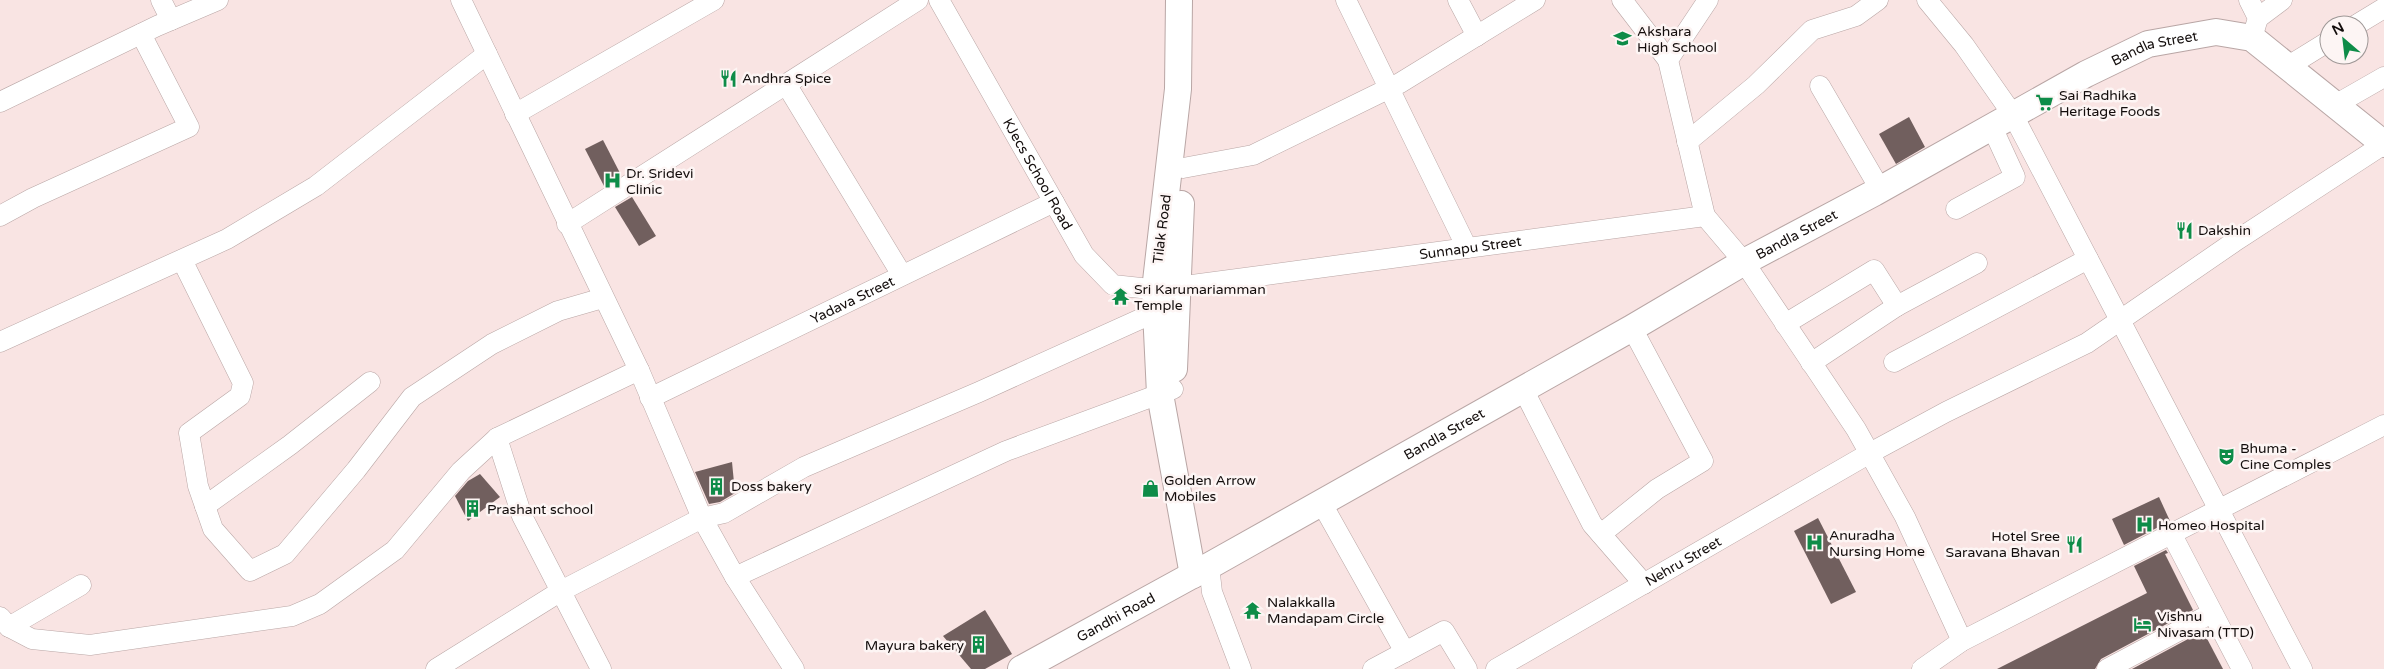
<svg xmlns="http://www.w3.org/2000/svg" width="2384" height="669" font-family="'Varela Round',sans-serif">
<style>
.building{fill:#715f5e}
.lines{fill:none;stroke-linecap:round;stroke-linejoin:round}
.minor-casing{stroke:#b9a6a5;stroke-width:21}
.major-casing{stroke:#b9a6a5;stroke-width:28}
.minor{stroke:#fff;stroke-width:20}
.major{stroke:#fff;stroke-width:26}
.labels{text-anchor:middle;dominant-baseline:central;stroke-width:5;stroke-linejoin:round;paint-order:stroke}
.poi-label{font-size:14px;fill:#130d0c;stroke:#fdf5f4;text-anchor:start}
.street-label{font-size:14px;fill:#130d0c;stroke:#fdf5f4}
</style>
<rect width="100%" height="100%" fill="#f9e4e3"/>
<g class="building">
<polygon points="1909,117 1925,147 1896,164 1879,134"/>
<polygon points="603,140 621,175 604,186 585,149"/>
<polygon points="632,197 656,236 639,246 615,207"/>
<polygon points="732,462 735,493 720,502 709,504 695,472"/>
<polygon points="480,474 500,497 468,521 455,496 468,481"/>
<polygon points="2159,497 2170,521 2124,545 2112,519"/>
<polygon points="1818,518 1856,592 1831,604 1794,531"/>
<polygon points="2166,550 2168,553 2165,554 2193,610 2101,659 2095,669 1997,669 2147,593 2134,566"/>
<polygon points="985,610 1012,654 985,669 971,669 943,636"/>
<polygon points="2203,631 2223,669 2132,669"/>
</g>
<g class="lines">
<defs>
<g id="minor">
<polyline points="161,0 171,20"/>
<polyline points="461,0 639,370 702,518 735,577 794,669"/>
<path id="s1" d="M939,0L1084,255L1113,285L1169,291"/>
<polyline points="1346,0 1467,248"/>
<polyline points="1458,0 1477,36"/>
<polyline points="1622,0 1668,60"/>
<polyline points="1927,0 1964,45 2013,115 2302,669"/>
<polyline points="2249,0 2258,18 2252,38"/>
<polyline points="2258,18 2282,0"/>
<polyline points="2356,25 2384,8"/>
<polyline points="2287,67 2329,41"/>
<polyline points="786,84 902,275"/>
<polyline points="1820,86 1880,189"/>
<polyline points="0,102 157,26 218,0"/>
<polyline points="2335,105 2384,77"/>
<polyline points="515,114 714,0"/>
<polyline points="1687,142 1756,85 1812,30 1856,16 1878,0"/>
<polyline points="1183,168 1253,155 1400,83 1535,0"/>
<polyline points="1956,209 2015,177 1992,127"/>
<polyline points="0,216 33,198 189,127 141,34"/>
<polyline points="1705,216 1668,60 1708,0"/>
<polyline points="567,224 918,0"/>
<polyline points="182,260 243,383 240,396 189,433 198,486 213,529 250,571 285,554 356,470 412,397 492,344 558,311 603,298"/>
<path id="s2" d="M1177,287L1705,216L1744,262L1856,429L1905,517L1962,641"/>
<polyline points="1785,324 1874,270 1897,306 1977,263"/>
<polyline points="0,342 227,239 316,186 487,54"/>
<polyline points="1894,362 2088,259"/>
<polyline points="1811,363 1897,306"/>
<polyline points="1523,389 1592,524 1644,584"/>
<path id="s3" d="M650,398L1054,202"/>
<polyline points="497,438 522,516 601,669"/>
<polyline points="1321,502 1405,652"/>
<polyline points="205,506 290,445 370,382"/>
<polyline points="2171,533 2242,669"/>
<polyline points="1601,534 1657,489 1703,461 1632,328"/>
<polyline points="1209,566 1212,592 1241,669"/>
<polyline points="735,577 1006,451 1173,389"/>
<polyline points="0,617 9,627 32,639 90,645 292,616 320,604 395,550 461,471 497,438 639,370"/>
<polyline points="9,627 81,585"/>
<polyline points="436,669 561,591 702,518 724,513 804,467 979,392 1167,307"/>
<polyline points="1373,669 1444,631 1467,669"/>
<path id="s4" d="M1496,669L1870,453L1946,412L2087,343L2234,242L2384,144"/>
<polyline points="1922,669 1962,641 2384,425"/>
<polyline points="2107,669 2212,613"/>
</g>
<g id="major">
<polyline points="1179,0 1178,89 1155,290 1160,394 1193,575"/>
<polyline points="1174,369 1181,204"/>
<path id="s5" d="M1021,669L1209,566L1632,328L1744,262L1874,193L2086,74L2148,44L2216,32L2252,38L2384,144"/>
</g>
</defs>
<use href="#minor" class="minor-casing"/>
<use href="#major" class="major-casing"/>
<use href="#minor" class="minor"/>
<use href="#major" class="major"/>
</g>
<defs>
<symbol id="school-bare" viewBox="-9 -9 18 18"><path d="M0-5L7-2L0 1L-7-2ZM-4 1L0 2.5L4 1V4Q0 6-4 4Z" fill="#0e8c48" stroke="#fdf5f4" stroke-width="2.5" paint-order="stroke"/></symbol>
<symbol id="restaurant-bare" viewBox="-9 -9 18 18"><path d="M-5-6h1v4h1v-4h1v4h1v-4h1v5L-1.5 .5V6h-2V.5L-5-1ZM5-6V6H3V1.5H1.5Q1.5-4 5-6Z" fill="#0e8c48" stroke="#fdf5f4" stroke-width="2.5" paint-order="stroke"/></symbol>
<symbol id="supermarket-bare" viewBox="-9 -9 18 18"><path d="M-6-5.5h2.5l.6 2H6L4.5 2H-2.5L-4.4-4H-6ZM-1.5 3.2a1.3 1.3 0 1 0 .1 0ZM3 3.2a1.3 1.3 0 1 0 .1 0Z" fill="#0e8c48" stroke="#fdf5f4" stroke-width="2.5" paint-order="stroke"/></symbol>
<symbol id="hospital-bare" viewBox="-9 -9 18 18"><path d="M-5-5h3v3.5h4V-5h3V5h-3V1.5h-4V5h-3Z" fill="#0e8c48" stroke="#fdf5f4" stroke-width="2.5" paint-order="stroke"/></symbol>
<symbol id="temple-bare" viewBox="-9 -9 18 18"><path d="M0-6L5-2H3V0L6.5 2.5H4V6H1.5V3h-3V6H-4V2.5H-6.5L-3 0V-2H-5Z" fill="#0e8c48" stroke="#fdf5f4" stroke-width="2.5" paint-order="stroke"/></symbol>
<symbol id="theatre-bare" viewBox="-9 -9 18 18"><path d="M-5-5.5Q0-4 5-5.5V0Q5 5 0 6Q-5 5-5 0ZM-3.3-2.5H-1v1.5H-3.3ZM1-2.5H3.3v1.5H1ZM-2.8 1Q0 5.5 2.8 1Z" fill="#0e8c48" stroke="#fdf5f4" stroke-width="2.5" paint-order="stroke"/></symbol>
<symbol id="building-bare" viewBox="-9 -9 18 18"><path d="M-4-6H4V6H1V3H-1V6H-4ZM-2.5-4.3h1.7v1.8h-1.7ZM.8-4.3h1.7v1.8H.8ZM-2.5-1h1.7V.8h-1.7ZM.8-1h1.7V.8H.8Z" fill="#0e8c48" stroke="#fdf5f4" stroke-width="2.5" paint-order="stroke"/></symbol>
<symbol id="shop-bare" viewBox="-9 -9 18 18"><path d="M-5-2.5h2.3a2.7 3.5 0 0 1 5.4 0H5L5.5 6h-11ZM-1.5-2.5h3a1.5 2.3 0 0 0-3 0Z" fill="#0e8c48" stroke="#fdf5f4" stroke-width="2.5" paint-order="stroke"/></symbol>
<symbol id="hotel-bare" viewBox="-9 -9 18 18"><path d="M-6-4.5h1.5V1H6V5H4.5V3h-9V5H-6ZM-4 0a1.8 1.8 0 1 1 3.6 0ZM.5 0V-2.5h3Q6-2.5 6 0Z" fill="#0e8c48" stroke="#fdf5f4" stroke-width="2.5" paint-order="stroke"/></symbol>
</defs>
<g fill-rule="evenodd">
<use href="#school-bare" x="1610" y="26" width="25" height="25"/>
<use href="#restaurant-bare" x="716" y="66" width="25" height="25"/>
<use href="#supermarket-bare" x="2032" y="90" width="25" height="25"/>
<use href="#hospital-bare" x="600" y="168" width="25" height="25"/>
<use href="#restaurant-bare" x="2172" y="218" width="25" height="25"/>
<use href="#temple-bare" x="1108" y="284" width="25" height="25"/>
<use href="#theatre-bare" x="2214" y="444" width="25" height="25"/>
<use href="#building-bare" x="704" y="474" width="25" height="25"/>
<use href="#shop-bare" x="1138" y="476" width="25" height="25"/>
<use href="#building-bare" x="460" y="496" width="25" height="25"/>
<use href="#hospital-bare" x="2132" y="512" width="25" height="25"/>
<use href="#hospital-bare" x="1802" y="530" width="25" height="25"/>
<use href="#restaurant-bare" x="2062" y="532" width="25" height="25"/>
<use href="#temple-bare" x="1240" y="598" width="25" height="25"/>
<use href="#hotel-bare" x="2130" y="612" width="25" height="25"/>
<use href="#building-bare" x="966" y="632" width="25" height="25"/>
</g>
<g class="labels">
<g class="poi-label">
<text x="1637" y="31">Akshara<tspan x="1637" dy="16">High School</tspan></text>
<text x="742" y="78">Andhra Spice</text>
<text x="2059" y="95">Sai Radhika<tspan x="2059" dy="16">Heritage Foods</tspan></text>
<text x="626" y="173">Dr. Sridevi<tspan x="626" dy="16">Clinic</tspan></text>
<text x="2198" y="230">Dakshin</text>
<text x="1134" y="289">Sri Karumariamman<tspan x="1134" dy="16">Temple</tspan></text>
<text x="2240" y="448">Bhuma -<tspan x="2240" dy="16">Cine Comples</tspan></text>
<text x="1164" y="480">Golden Arrow<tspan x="1164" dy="16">Mobiles</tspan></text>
<text x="731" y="486">Doss bakery</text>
<text x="487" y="509">Prashant school</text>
<text x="2158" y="525">Homeo Hospital</text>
<text x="1829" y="535">Anuradha<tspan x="1829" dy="16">Nursing Home</tspan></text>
<text x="2060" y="536" text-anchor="end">Hotel Sree<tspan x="2060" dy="16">Saravana Bhavan</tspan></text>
<text x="1267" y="602">Nalakkalla<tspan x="1267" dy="16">Mandapam Circle</tspan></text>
<text x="2157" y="616">Vishnu<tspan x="2157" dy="16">Nivasam (TTD)</tspan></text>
<text x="964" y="645" text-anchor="end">Mayura bakery</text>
</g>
<g class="street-label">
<text stroke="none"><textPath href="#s5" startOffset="1294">Bandla Street</textPath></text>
<text stroke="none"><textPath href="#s1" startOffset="200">KJecs School Road</textPath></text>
<text transform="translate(1162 229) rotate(-83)">Tilak Road</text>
<text stroke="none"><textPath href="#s5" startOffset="889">Bandla Street</textPath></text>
<text stroke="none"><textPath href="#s2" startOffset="296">Sunnapu Street</textPath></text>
<text stroke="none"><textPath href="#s3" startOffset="225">Yadava Street</textPath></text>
<text stroke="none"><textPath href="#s5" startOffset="484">Bandla Street</textPath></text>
<text stroke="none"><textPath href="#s4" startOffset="216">Nehru Street</textPath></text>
<text stroke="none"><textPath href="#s5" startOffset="108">Gandhi Road</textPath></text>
</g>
</g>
<g transform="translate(2344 40) rotate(332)"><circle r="24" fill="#fdf5f4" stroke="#9f9897"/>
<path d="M0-4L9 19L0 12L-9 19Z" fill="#0e8c48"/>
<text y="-8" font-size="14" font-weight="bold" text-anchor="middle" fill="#130d0c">N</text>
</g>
</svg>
